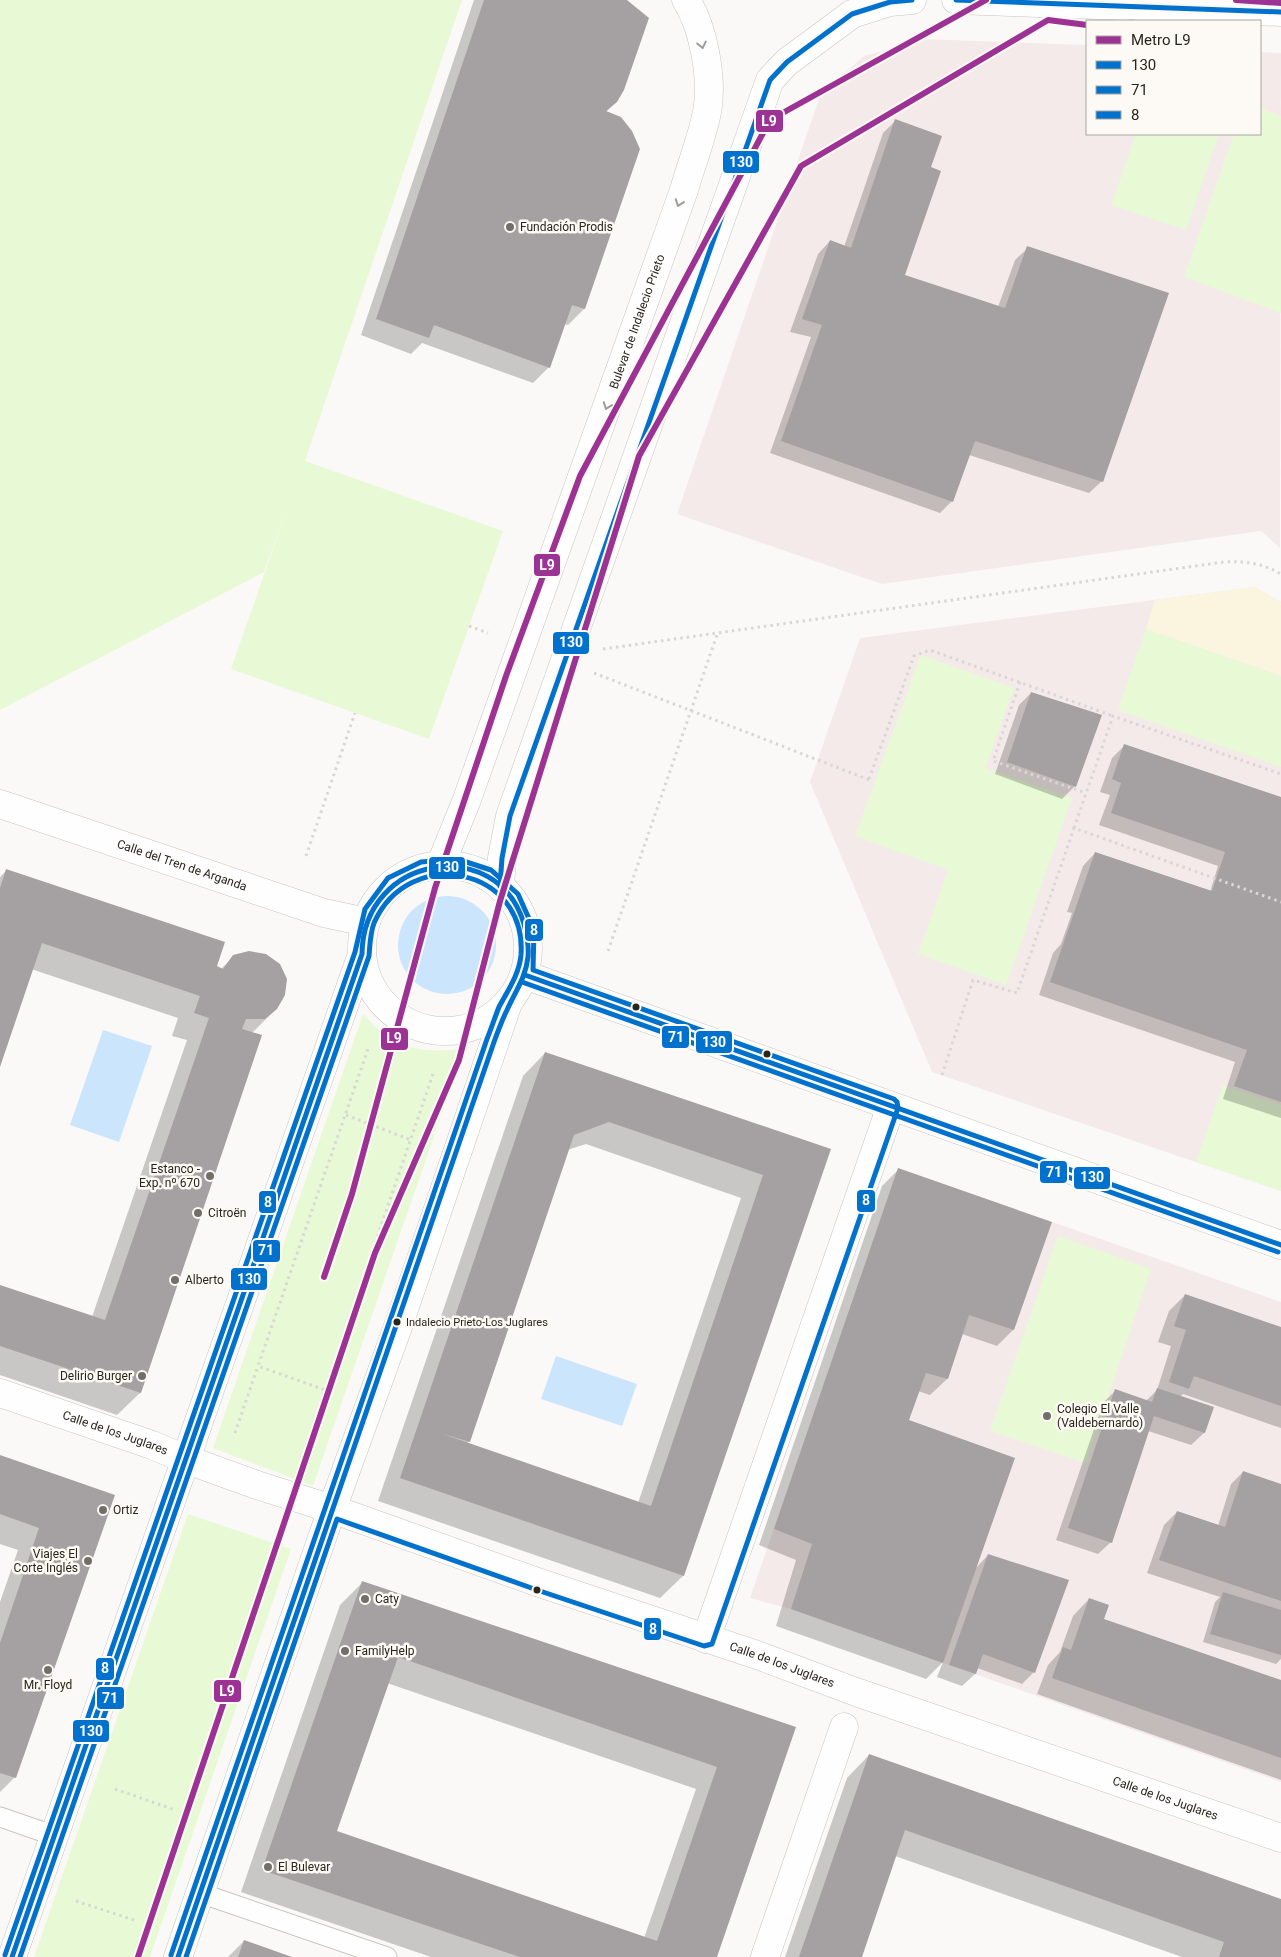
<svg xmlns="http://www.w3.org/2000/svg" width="1281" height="1957" font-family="Roboto,sans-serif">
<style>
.education{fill:#f4eae9}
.green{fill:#e8f9d5}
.sand{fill:#fbf5df}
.water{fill:#cbe5fd}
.shadow{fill:#0003;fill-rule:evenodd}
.building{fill:#a5a0a1;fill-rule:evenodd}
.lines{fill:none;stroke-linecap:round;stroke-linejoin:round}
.lane-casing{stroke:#c8c4bf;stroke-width:21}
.street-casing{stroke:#c8c4bf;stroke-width:29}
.secondary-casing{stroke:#c8c4bf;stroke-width:29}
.primary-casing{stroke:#c8c4bf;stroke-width:29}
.path{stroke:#d8d7d5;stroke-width:3;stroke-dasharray:2.5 4;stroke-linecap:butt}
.lane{stroke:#fefefe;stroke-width:19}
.street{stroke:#fefefe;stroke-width:28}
.secondary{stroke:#fefefe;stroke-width:28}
.primary{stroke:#fefefe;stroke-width:28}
.bus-1-casing{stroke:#fdfaf5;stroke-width:9}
.bus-2-casing{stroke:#fdfaf5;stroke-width:9}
.bus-3-casing{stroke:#fdfaf5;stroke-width:9}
.bus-1{stroke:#0072ce;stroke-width:5}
.bus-2{stroke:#0072ce;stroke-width:5}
.bus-3{stroke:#0072ce;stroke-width:5}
.metro-1-casing{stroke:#fdfaf5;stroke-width:10}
.metro-1{stroke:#9c3293;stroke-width:6}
.oneway{stroke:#9e9c98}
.poi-dot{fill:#726f69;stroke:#fdfaf5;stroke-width:2}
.bus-dot{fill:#29241c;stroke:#fdfaf5;stroke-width:2}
.labels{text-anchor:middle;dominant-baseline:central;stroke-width:5;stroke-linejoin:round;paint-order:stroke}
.bus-label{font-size:11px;fill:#29241c;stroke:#fdfaf5;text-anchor:start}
.poi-label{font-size:12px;fill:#29241c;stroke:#fdfaf5;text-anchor:start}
.street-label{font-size:12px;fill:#29241c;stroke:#fdfaf5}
.line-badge{stroke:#fdfaf5;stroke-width:2}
.badge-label{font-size:14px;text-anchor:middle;font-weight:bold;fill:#fff}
</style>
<rect width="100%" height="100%" fill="#fbf9f7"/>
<g class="education">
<polygon points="923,39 1087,45 1087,134 1260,134 1260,52 1281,53 1280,548 1261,531 882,584 677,514 821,93 864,56"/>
<polygon points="1255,587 1281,602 1281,1191 932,1072 810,782 860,638"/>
<polygon points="898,1168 1281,1302 1281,1782 791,1609 750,1598"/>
</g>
<g class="green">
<polygon points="0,0 462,0 305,461 503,531 429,739 231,669 288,506 264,572 0,710"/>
<polygon points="1260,108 1281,116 1281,313 1184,277 1234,134 1260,134"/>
<polygon points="1136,134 1219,134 1186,230 1111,205"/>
<polygon points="1146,629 1281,676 1281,767 1118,710"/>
<polygon points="921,655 1014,688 985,768 1072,798 1006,985 918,954 948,870 855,836"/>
<path d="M363,1014C370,1021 376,1028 383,1034C407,1052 436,1052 464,1049L313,1486L213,1448Z"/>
<polygon points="1223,1085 1281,1105 1281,1191 1196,1162"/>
<polygon points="1058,1236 1151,1269 1086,1463 990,1431"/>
<polygon points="188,1514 291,1549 150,1957 34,1957"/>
</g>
<polygon class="sand" points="1255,587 1281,602 1281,676 1146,629 1155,600"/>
<g class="water">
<circle cx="447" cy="945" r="49"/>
<polygon points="103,1030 152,1046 119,1142 70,1125"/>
<polygon points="556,1356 637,1384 622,1426 541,1399"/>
</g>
<g class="shadow">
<polygon points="474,0 624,0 616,102 606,112 638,149 584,309 568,325 564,324 549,367 533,383 422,343 411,354 361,335"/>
<polygon points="896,120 930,168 904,276 998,307 1015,260 1028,248 1102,481 1089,493 969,455 952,501 940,513 770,453 811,337 790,332 818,254 830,241 844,247 883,133"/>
<polygon points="1031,693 1075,786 1062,799 995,774 1019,705"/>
<polygon points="1125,745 1281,798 1281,1118 1223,1099 1235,1062 1039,995 1053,953 1061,944 1072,913 1067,912 1083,866 1095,853 1210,892 1218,866 1099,825 1110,795 1100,792 1112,758"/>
<polygon points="7,870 221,969 234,956 276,1009 252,1033 261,1036 140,1393 117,1415 0,1375 0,1286 92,1317 187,1040 172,1036 178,1018 31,969 0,1062 0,877"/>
<path d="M545,1053L829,1149L683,1576L660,1598L378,1501L523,1076ZM586,1144L741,1198L638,1503L467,1444L469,1441L567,1150Z"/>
<polygon points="898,1170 1050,1223 1013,1330 997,1346 962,1334 947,1379 930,1395 918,1391 907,1421 975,1569 988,1555 1034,1672 1022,1684 977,1668 975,1674 962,1686 937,1677 943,1662 926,1679 776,1626 796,1560 759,1545 882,1186"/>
<polygon points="1185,1295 1281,1328 1281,1428 1183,1394 1180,1397 1212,1408 1204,1433 1191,1445 1148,1431 1111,1542 1098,1554 1056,1540 1103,1403 1115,1391 1146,1401 1157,1390 1171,1346 1158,1342 1169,1311"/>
<polygon points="0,1456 113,1496 15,1777 0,1792 0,1602 18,1550 0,1544"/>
<polygon points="1243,1472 1281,1485 1281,1659 1276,1664 1203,1642 1215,1602 1220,1597 1147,1573 1164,1525 1177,1512 1218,1526 1231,1484"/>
<path d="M363,1582L794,1728L716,1957H431L241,1892L340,1605ZM387,1683L696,1789L644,1938L336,1832Z"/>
<polygon points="1089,1599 1103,1620 1281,1682 1281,1780 1037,1694 1048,1665 1060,1652 1073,1616"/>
<polygon points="869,1755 1281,1900 1281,1957 1182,1957 895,1856 861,1957 785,1957 847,1778"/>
<polygon points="244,1941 290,1957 228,1957"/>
</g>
<g class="building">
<polygon points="484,0 627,0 649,18 624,90 617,102 606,111 621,117 632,131 640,149 585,309 572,305 550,368 434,325 429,338 376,319"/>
<polygon points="895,119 942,136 931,167 941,171 905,275 1005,308 1027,246 1169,293 1103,482 975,441 953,502 781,441 822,325 802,319 830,240 851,248"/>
<polygon points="1031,692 1102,715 1076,787 1007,762"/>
<polygon points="1124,744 1281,797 1281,1102 1234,1086 1247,1050 1050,982 1095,852 1212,891 1225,852 1111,813 1121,783 1112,779"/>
<polygon points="6,869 225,942 217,966 223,969 233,955 249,951 266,954 280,964 287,979 285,995 277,1009 265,1019 246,1019 242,1029 262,1035 141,1393 0,1346 0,1285 105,1320 209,1018 194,1013 200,996 42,943 0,1067 0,888"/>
<path d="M545,1052L831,1149L684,1576L400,1478ZM609,1122L763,1175L651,1506L440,1433L470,1442L574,1135Z"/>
<polygon points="898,1168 1052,1222 1014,1330 969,1315 948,1379 926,1373 909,1420 1015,1458 943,1663 791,1609 812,1544 774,1529"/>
<polygon points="1185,1294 1281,1327 1281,1406 1194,1376 1189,1389 1169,1382 1186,1330 1174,1326"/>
<polygon points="1157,1388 1214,1407 1205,1433 1154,1416 1112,1543 1068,1528 1115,1389 1152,1402"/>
<polygon points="0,1455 115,1495 16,1778 0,1773 0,1643 39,1528 0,1514"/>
<polygon points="1243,1471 1281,1484 1281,1601 1159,1560 1177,1511 1225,1527"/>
<polygon points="988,1554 1069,1580 1035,1673 983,1654 976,1674 949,1665"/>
<path d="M362,1581L796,1727L717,1957H520L262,1870ZM398,1657L717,1767L657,1941L337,1831Z"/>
<polygon points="1223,1592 1281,1610 1281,1655 1210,1634"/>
<polygon points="1089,1598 1109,1605 1104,1619 1281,1680 1281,1758 1052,1678 1063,1647 1071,1650"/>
<polygon points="869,1754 1281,1899 1281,1957 1219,1957 1224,1942 905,1830 862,1957 799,1957"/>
<polygon points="244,1940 292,1957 238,1957"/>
</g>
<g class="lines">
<defs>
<g id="lane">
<polyline points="0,1817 55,1836"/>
<polyline points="200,1893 387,1957"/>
</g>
<g id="street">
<path id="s1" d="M0,804L324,913L366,922"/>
<polyline points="525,975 1281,1245"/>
<path id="s2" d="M0,1393L152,1445L185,1459L257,1485L332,1509L540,1583L760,1656L856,1692L1281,1838"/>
<polyline points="706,1639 891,1106"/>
<polyline points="765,1957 844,1727"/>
</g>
<g id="secondary">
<polyline points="956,0 1126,6"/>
<circle cx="445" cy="948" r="83"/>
<path id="s3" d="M440,866L466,802L684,190C691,165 702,138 707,112C713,80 704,28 686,0"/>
<polyline points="500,886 502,858 510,816 770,80 787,62 852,14 890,2 912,0"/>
<polyline points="12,1957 362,954"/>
<polyline points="178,1957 332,1509 399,1324 508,1003"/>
</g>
<polyline id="primary" points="1102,0 1137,6 1281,12"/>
</defs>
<use href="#lane" class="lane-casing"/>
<use href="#street" class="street-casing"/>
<use href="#secondary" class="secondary-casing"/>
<use href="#primary" class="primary-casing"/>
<g class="path">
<polyline points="469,626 488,633"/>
<path d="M603,649L1224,562C1247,561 1261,563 1281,574"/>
<polyline points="594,673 872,781"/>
<polyline points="1020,682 993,761 1086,793"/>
<polyline points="869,779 914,656 930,650 1113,716"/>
<polyline points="1074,828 1113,716 1281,774"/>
<polyline points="306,856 355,713"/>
<polyline points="608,951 718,632"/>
<polyline points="942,1075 973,980 1017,993 1074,828 1281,902"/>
<polyline points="346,1115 411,1140"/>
<polyline points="325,1390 434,1071"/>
<polyline points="235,1433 258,1366"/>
<polyline points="303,1457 325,1390 258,1366 368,1049"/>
<polyline points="115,1789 175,1810"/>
<polyline points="76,1901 137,1921"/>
</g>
<use href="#lane" class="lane"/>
<use href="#street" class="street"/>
<use href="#secondary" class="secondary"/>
<use href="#primary" class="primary"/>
<defs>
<g id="bus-1">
<polyline points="956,0 1281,12"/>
<polyline points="500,886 502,858 510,816 770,80 787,62 852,14 890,2 912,0"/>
<polyline points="525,975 1281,1245"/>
<path d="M12,1957L362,954C363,854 498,834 524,924C527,935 529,946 528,957C526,977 515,992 507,1010C502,1020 498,1031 494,1042L178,1957"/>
</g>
<g id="bus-2">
<polyline points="522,982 1278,1252"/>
<path d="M20,1957L369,956C370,945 370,934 374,923C409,844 527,867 521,955C519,975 508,990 499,1007C495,1017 491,1029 487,1039L171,1955"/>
</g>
<polyline id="bus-3" points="5,1955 355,952 365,909 388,878 421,862 457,859 491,870 518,894 534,930 533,970 894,1099 897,1102 898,1108 712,1644 704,1646 537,1590 337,1519 186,1957"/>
</defs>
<use href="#bus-1" class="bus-1-casing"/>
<use href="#bus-2" class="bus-2-casing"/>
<use href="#bus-3" class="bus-3-casing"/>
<use href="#bus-1" class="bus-1"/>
<use href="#bus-2" class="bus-2"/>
<use href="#bus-3" class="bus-3"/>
<defs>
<g id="metro-1">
<polyline points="1236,0 1281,3"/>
<polyline points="324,1277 352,1194 435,888 506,676 580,476 770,120 986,0"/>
<polyline points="138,1957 375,1253 459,1060 500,901 639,456 801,166 1048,20 1087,25"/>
</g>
</defs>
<use href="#metro-1" class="metro-1-casing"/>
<use href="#metro-1" class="metro-1"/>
</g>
<defs><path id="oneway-chevron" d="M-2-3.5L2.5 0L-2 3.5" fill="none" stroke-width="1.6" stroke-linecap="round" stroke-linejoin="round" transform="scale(1.25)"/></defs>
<g class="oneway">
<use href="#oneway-chevron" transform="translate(702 45) rotate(78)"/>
<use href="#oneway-chevron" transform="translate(679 203) rotate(110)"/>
<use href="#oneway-chevron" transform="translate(607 406) rotate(110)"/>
</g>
<g class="poi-dot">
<circle cx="510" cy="227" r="5"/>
<circle cx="210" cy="1176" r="5"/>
<circle cx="198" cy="1213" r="5"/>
<circle cx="175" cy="1280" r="5"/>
<circle cx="142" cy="1376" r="5"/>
<circle cx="1047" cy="1416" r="5"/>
<circle cx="103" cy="1510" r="5"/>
<circle cx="88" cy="1561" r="5"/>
<circle cx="365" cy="1599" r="5"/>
<circle cx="345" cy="1651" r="5"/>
<circle cx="48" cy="1670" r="5"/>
<circle cx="268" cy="1867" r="5"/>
</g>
<g class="bus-dot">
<circle cx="636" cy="1007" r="4.5"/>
<circle cx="767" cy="1054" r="4.5"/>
<circle cx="397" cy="1322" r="4.5"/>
<circle cx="537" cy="1590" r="4.5"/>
</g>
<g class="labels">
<g class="bus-label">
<text x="406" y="1322">Indalecio Prieto-Los Juglares</text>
</g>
<g class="poi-label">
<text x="520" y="227">Fundación Prodis</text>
<text x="200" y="1169" text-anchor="end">Estanco -<tspan x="200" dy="14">Exp. nº 670</tspan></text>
<text x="208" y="1213">Citroën</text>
<text x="185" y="1280">Alberto</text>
<text x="132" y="1376" text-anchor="end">Delirio Burger</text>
<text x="1057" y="1409">Colegio El Valle<tspan x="1057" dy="14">(Valdebernardo)</tspan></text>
<text x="113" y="1510">Ortiz</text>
<text x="78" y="1554" text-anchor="end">Viajes El<tspan x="78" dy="14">Corte Inglés</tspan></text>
<text x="375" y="1599">Caty</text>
<text x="355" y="1651">FamilyHelp</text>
<text x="48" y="1685" text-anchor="middle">Mr. Floyd</text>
<text x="278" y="1867">El Bulevar</text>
</g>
<g class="street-label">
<text stroke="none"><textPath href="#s3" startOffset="579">Bulevar de Indalecio Prieto</textPath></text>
<text stroke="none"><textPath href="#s1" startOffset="192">Calle del Tren de Arganda</textPath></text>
<text stroke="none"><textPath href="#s2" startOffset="122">Calle de los Juglares</textPath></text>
<text stroke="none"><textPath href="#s2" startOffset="828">Calle de los Juglares</textPath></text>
<text stroke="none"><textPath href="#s2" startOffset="1234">Calle de los Juglares</textPath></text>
</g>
</g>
<g class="line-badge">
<rect x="755" y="109" width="29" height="24" rx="5" fill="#9c3293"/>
<rect x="722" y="150" width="38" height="24" rx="5" fill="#0072ce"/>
<rect x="533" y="553" width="28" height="24" rx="5" fill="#9c3293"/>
<rect x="552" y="631" width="38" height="24" rx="5" fill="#0072ce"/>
<rect x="428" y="856" width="38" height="24" rx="5" fill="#0072ce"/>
<rect x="524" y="918" width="20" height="24" rx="5" fill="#0072ce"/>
<rect x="661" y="1025" width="29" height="24" rx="5" fill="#0072ce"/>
<rect x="380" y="1027" width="29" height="24" rx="5" fill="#9c3293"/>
<rect x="695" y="1030" width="38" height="24" rx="5" fill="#0072ce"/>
<rect x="1039" y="1160" width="29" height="24" rx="5" fill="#0072ce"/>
<rect x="1073" y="1166" width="38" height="24" rx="5" fill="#0072ce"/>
<rect x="856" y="1189" width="20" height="24" rx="5" fill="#0072ce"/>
<rect x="258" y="1190" width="19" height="24" rx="5" fill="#0072ce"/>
<rect x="252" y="1239" width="29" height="24" rx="5" fill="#0072ce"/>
<rect x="230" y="1267" width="38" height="24" rx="5" fill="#0072ce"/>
<rect x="643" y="1617" width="19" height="24" rx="5" fill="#0072ce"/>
<rect x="95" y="1657" width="20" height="24" rx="5" fill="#0072ce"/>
<rect x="213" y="1679" width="29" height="24" rx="5" fill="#9c3293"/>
<rect x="96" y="1686" width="29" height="24" rx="5" fill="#0072ce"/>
<rect x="72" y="1719" width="38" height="24" rx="5" fill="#0072ce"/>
</g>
<g class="badge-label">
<text x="769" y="126">L9</text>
<text x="741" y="167">130</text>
<text x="547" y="570">L9</text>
<text x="571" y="647">130</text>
<text x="447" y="872">130</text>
<text x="534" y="935">8</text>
<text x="676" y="1042">71</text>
<text x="394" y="1043">L9</text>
<text x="714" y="1047">130</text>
<text x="1054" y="1177">71</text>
<text x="1092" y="1182">130</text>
<text x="866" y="1205">8</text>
<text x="268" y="1207">8</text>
<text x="266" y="1255">71</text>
<text x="249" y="1284">130</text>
<text x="653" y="1634">8</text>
<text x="105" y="1673">8</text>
<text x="227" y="1696">L9</text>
<text x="110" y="1703">71</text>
<text x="91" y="1736">130</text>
</g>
<rect x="1086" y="20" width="175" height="115" fill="#fdfaf5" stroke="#a8a49e"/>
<rect x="1096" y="36" width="25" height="8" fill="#9c3293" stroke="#a8a49e"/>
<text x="1131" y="45" font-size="15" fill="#29241c">Metro L9</text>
<rect x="1096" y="61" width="25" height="8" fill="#0072ce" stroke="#a8a49e"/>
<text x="1131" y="70" font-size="15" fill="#29241c">130</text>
<rect x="1096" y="86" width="25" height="8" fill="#0072ce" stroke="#a8a49e"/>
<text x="1131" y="95" font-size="15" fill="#29241c">71</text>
<rect x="1096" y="111" width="25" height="8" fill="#0072ce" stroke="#a8a49e"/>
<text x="1131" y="120" font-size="15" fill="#29241c">8</text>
</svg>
